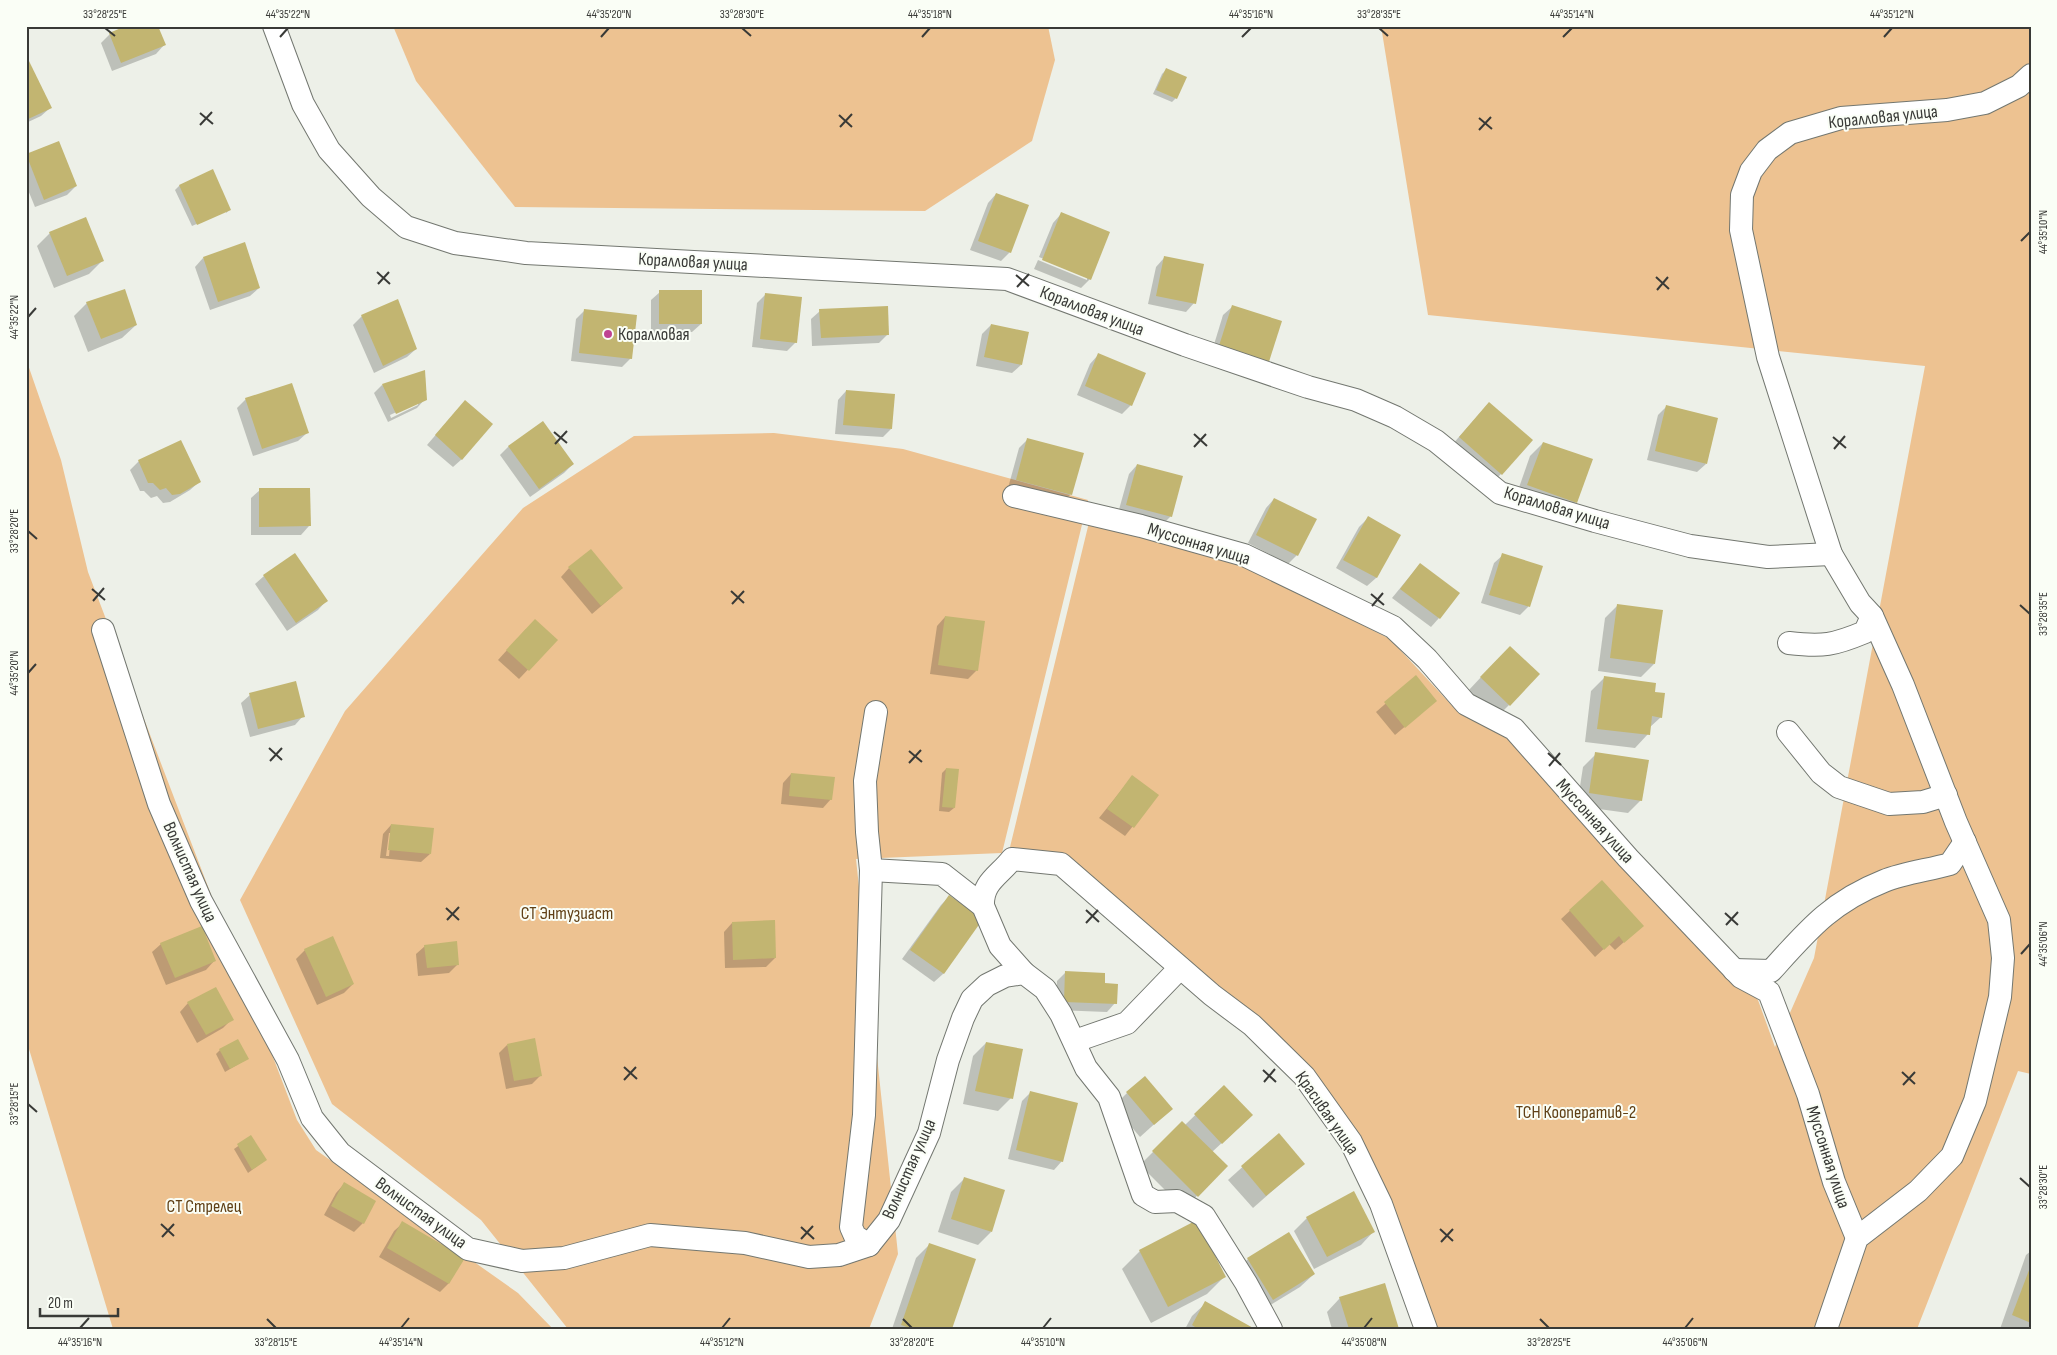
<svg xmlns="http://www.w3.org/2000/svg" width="2057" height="1355" font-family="'Sofia Sans Condensed',sans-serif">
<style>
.green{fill:#edc291}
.shadow{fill:#0003;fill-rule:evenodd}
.building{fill:#c2b571}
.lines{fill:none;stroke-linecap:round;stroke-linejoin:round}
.minor-casing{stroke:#737770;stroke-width:24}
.minor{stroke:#fff;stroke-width:22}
.ticks{fill:none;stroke:#393a37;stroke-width:2}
.poi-dot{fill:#bf4392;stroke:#fafef6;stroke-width:2}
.labels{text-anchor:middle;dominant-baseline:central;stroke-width:4;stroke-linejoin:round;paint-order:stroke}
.street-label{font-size:18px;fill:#393a37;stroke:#fafef6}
.poi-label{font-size:18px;fill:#393a37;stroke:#fafef6;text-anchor:start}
.park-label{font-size:18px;fill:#604016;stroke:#fafef6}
.neatline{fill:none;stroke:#393a37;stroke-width:2}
.ticks-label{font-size:12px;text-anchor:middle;fill:#393a37}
</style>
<rect width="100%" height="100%" fill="#edf0e8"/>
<g class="green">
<polygon points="393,26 1048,26 1055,60 1032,141 925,211 515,207 416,81"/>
<polygon points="1381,26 2031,26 2031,1074 2018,1071 1917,1329 1434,1329 1395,1219 1254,1015 1064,857 1010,847 1093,506 1248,567 1390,639 1457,711 1504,733 1758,1000 1775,1047 1814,958 1925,366 1428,315"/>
<polygon points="26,359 61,460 88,572 297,1120 316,1150 518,1293 553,1329 113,1329 26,1039"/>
<polygon points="774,433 903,449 1088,500 1002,853 856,859 898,1254 869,1329 568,1329 481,1220 332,1104 240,900 345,711 523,508 634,436"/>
</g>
<g class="shadow">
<polygon points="110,34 164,45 156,54 112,71 101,43"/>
<polygon points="26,63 50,108 41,116 26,123"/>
<polygon points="1166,70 1176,98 1172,102 1153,94 1162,74"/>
<polygon points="58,142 76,186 67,195 35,207 26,185 26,155"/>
<polygon points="212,171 229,210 226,213 226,211 192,226 175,190 179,186"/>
<polygon points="996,194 1010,252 1001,261 970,250 988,203"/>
<polygon points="1061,214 1090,279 1081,288 1034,269 1038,260 1087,280 1087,277 1039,257 1053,223"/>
<polygon points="50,233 102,261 89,274 54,288 37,246"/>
<polygon points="203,258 259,288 250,296 210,310 195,267"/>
<polygon points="1164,258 1194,303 1186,312 1148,304 1156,267"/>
<polygon points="660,292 701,324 692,332 651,333 651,300"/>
<polygon points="765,295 796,342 787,351 752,347 757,303"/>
<polygon points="397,301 416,349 407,357 374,373 353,325 362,316"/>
<polygon points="87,303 136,325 122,338 88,352 74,316"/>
<polygon points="1232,307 1280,322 1209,361 1223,315"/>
<polygon points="584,311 631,358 622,367 571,361 576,319"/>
<polygon points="820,311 888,334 879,343 812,346 811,319"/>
<polygon points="991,325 1021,365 1012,373 976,366 982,334"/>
<polygon points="1098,355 1131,405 1122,414 1077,395 1090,364"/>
<path d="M382,385L425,399L417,408L388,422L374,393ZM418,402V405L391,418L390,415Z"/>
<polygon points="846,391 891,429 883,437 835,434 838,400"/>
<polygon points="246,399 307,433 298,441 253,456 237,408"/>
<polygon points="1489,403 1501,474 1493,482 1451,446"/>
<polygon points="1666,407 1706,464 1697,472 1647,460 1658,415"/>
<polygon points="457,410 462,459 453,467 427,445"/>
<polygon points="1028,439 1071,494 1062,503 1008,488 1019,448"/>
<polygon points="180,442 199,482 190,490 170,502 163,503 157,496 151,498 144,491 140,491 130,470 139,461"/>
<polygon points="1543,443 1576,502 1563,516 1515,499 1530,456"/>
<polygon points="509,446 573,464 564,473 530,497 500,455"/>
<polygon points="1137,465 1171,516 1162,525 1118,513 1129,474"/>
<polygon points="260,490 309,526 301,535 251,535 251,498"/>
<polygon points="1274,499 1297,555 1288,564 1248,543 1266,508"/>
<polygon points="1368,518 1399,536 1376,578 1367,586 1336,568 1359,527"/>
<polygon points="1503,555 1541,567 1528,607 1520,615 1481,603 1494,563"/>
<polygon points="1420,564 1439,618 1431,627 1392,598"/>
<polygon points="569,568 613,596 592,614 561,577"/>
<polygon points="264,576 326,601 318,610 287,631 255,584"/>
<polygon points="1618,605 1654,664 1641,677 1598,671 1605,618"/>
<polygon points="945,617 977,670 968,679 930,674 937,626"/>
<polygon points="526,629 556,640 519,679 498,660"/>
<polygon points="1497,660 1509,705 1496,718 1468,691"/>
<polygon points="1416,677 1435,701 1395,735 1376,712"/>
<polygon points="1604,678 1654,693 1661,717 1649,728 1648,734 1635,748 1585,742 1591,691"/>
<polygon points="250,695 303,716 295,725 250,737 241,703"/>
<polygon points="1596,754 1641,800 1628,813 1577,806 1583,767"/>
<polygon points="946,769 954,808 949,812 939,811 942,773"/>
<polygon points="791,774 831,799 823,808 781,804 783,783"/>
<polygon points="1132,777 1157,796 1125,836 1099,818"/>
<path d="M391,825L430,854L421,862L380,858L383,834ZM389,833H391L389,856H386Z"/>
<polygon points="1602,881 1633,934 1615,950 1609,944 1595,957 1561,919"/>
<polygon points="949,897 981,919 943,974 934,982 902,959 941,905"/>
<polygon points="732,923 775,958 766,967 725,968 724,932"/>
<polygon points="161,944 214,961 206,970 166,985 152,952"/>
<polygon points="425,946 458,964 449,973 418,976 416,954"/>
<polygon points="305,950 353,984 344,993 317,1005 296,959"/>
<polygon points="1066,972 1104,985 1115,1003 1107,1012 1056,1010 1057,981"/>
<polygon points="188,1003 232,1019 223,1028 197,1043 180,1012"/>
<polygon points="986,1043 1011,1098 998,1111 963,1104 973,1056"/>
<polygon points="507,1045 541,1075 532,1084 506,1089 499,1053"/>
<polygon points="220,1050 247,1059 225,1072 216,1054"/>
<polygon points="1224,1087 1238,1128 1212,1152 1226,1166 1184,1209 1140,1165 1182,1123 1185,1125"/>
<polygon points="1030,1093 1062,1161 1054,1170 1008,1159 1022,1101"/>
<polygon points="1127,1093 1171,1109 1140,1137 1114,1106"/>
<polygon points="1278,1135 1303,1164 1253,1208 1228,1180"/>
<polygon points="251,1137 265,1160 248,1173 234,1149"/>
<polygon points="964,1179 991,1232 978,1245 938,1232 951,1192"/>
<polygon points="344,1184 363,1223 354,1232 324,1215 336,1193"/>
<polygon points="1307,1218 1374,1231 1361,1245 1314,1269 1294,1231"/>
<polygon points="1196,1222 1224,1277 1207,1294 1151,1323 1122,1269 1140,1251"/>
<polygon points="403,1223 463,1258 448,1284 440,1292 379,1257 394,1231"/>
<polygon points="929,1245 951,1329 892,1329 916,1258"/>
<polygon points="2031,1251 2031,1329 2000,1329 2026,1255"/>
<polygon points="1248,1259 1314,1274 1300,1287 1259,1312 1235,1272"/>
<polygon points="1340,1298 1397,1329 1332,1329 1327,1312"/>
<polygon points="1206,1303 1252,1329 1185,1329 1192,1316"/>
</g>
<g class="building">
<polygon points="126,26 158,26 166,45 121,63 109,33"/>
<polygon points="29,61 52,108 26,120 26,62"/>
<polygon points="1166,68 1187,77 1177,99 1156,90"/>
<polygon points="59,141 77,186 44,200 26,154"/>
<polygon points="213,169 231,210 197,225 179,185"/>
<polygon points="996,193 1029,205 1011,253 978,241"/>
<polygon points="1061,212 1110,232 1091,280 1042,260"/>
<polygon points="86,217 104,261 67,276 49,232"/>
<polygon points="245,242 260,288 218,302 203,257"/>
<polygon points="1164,256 1204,264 1196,304 1156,296"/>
<polygon points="125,289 137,325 101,339 86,302"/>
<rect x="659" y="290" width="43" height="34"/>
<polygon points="765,293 802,297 797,343 760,339"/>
<polygon points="398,299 417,349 383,366 361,315"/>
<polygon points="1232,305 1282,321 1267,368 1217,352"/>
<polygon points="888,306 889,335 821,338 819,309"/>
<polygon points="584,309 637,315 632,359 579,353"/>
<polygon points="991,324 1029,332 1022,365 984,357"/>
<polygon points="1098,353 1146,373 1132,406 1085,386"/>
<polygon points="425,370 427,400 396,414 382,384"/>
<polygon points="292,383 309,433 262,449 245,398"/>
<polygon points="846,390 895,394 892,429 843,425"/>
<polygon points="465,400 493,424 462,460 435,435"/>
<polygon points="1489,402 1533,440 1502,475 1459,437"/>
<polygon points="1666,405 1718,418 1707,464 1655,451"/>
<polygon points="543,421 574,464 539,489 508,446"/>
<polygon points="1027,438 1084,453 1072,495 1016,480"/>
<polygon points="181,440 201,482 180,494 172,495 166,488 160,490 153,483 148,483 138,460"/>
<polygon points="1543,442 1593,459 1577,503 1527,485"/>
<polygon points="1137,464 1183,476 1172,517 1126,505"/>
<polygon points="259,488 310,488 311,526 259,527"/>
<polygon points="1274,498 1317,519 1298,556 1256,535"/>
<polygon points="1368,516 1401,535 1377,578 1343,560"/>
<polygon points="591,549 623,588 601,606 568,567"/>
<polygon points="295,553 328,601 296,623 263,575"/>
<polygon points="1502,553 1543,566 1530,607 1489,595"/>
<polygon points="1420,563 1460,593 1440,619 1400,589"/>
<polygon points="1617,604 1663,610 1655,664 1610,658"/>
<polygon points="945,616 985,621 978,671 938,665"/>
<polygon points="535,619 558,640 529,671 506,650"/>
<polygon points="1510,646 1540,674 1510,706 1480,677"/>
<polygon points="1416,675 1437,701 1405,728 1384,702"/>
<polygon points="1604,676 1656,683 1655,692 1665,693 1662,718 1652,716 1650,735 1597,729"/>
<polygon points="296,681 305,717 258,729 249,693"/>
<polygon points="1595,752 1649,760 1642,801 1589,793"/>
<polygon points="946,768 959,769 955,808 942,807"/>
<polygon points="791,773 835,777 832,800 789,796"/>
<polygon points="1132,775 1159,795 1134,828 1107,809"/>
<polygon points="391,824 434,828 431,854 388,850"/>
<polygon points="1602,880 1644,926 1624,943 1619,936 1604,950 1569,910"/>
<polygon points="949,895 983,919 944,974 910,950"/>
<polygon points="775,920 776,958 733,960 732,922"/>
<polygon points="202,926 216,961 175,978 160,943"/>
<polygon points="333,936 354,984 326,997 304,949"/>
<polygon points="457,941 459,965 427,968 424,945"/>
<polygon points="1065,971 1105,973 1105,983 1118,984 1117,1004 1064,1002"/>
<polygon points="216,987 234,1020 206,1035 187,1002"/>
<polygon points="535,1038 542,1076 514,1081 507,1044"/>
<polygon points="238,1039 249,1059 230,1069 219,1049"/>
<polygon points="986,1042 1023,1049 1013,1099 975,1091"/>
<polygon points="1145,1076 1173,1109 1154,1125 1126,1092"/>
<polygon points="1224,1085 1253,1115 1222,1144 1194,1114"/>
<polygon points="1030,1091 1078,1103 1063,1162 1016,1150"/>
<polygon points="1182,1121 1228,1166 1198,1197 1152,1151"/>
<polygon points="1279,1133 1305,1164 1266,1196 1241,1166"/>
<polygon points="251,1135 267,1160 252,1170 237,1144"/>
<polygon points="964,1177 1005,1190 992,1232 951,1219"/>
<polygon points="344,1182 376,1201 364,1224 331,1206"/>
<polygon points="1354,1191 1375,1232 1327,1257 1306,1217"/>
<polygon points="1197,1220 1226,1277 1168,1307 1139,1250"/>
<polygon points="402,1221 465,1258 449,1284 387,1248"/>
<polygon points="1289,1232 1315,1274 1273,1300 1247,1258"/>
<polygon points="929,1243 976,1259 952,1329 913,1329 901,1325"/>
<polygon points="2031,1265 2031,1323 2012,1315"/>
<polygon points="1385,1283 1399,1329 1349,1329 1339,1297"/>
<polygon points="1205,1301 1255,1329 1198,1329 1192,1325"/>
</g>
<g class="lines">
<defs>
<g id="minor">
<polyline points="274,26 303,104 329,150 371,197 406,227 455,243 526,253 1007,279 1185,345 1308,387 1356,400 1395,417 1436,441 1500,493 1595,521 1690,546 1768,557 1831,554"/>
<polyline points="1014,496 1141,526 1244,555 1393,627 1427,659 1466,704 1514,729 1628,858 1741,977 1769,992 1808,1094 1834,1182 1857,1238"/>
<polyline points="103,630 159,804 201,901 288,1060 312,1118 340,1153 468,1249 522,1261 564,1258 650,1235 745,1243 809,1257 839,1255 869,1245 889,1220 929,1133 948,1060 963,1018 972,999 987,985 1005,976 1024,973 1045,989 1061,1014 1086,1068 1109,1097 1143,1195 1155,1202 1177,1201 1204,1216 1246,1283 1271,1329"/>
<path d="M1789,643C1823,647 1834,645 1865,632L1872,616"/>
<polyline points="1788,732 1821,773 1839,787 1889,804 1923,802 1946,795"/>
<polyline points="871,870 942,874 983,906 1000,946 1024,973"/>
<path d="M983,906C982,882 999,876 1012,859L1061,864L1212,995L1252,1025L1304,1076L1351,1142L1381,1204L1426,1329"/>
<path d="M1734,970L1771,971C1808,930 1831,902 1884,881C1904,873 1929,870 1950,864L1965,842"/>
<polyline points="1075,1041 1127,1023 1180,968"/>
<polyline points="869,1245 855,1236 851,1227 864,1115 871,870 867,832 865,781 876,712"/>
<polyline points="1826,1329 1857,1238 1918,1191 1952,1156 1975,1101 2000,997 2003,958 1999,920 1956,822 1903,685 1872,616 1860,603 1831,554 1768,357 1741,230 1742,195 1751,171 1767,150 1790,133 1841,118 1947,110 1985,103 2019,86 2031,75"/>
</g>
</defs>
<use href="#minor" class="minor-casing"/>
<use href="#minor" class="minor"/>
</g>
<path class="ticks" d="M105,28L115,36M742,28L751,36M1379,28L1388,36M280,37L288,28M601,37L609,28M922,37L930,28M1242,37L1251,28M1563,37L1572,28M1884,37L1892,28M200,113L213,124M839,115L852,127M1479,118L1492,129M200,125L212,112M840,127L852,114M1479,130L1491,117M2021,241L2030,232M377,272L390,284M1016,275L1029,286M1656,277L1669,289M378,284L389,272M1017,287L1029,274M1657,290L1668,277M28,317L36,308M554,432L567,443M1194,434L1207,446M1833,437L1846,448M555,444L567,431M1194,447L1206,434M1834,449L1845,436M28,531L37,539M92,589L105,600M731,591L744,603M1371,594L1384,605M93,601L104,588M732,604L744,591M2020,605L2030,614M1372,606L1383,593M28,673L36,664M269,748L282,760M909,751L922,762M1548,753L1561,765M270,761L282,748M909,763L921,750M1549,766L1560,753M446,908L459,920M1086,910L1099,922M1725,913L1738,925M447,920L459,907M1086,923L1098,910M1726,925L1738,912M2021,954L2030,944M624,1067L637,1079M1263,1070L1276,1082M1902,1072L1915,1084M624,1080L636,1067M1264,1082L1275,1069M1903,1085L1915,1072M28,1104L37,1112M2020,1178L2030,1187M161,1224L174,1236M801,1227L814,1239M1440,1229L1453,1241M162,1237L174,1224M801,1239L813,1226M1441,1242L1453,1229M267,1319L276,1328M903,1319L912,1328M1540,1319L1549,1328M80,1328L89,1318M401,1328L409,1318M722,1328L730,1318M1043,1328L1051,1318M1364,1328L1372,1318M1685,1328L1693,1318"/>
<circle class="poi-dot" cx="608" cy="334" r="5"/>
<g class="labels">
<g class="street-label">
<text transform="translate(1883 117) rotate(-6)">Коралловая улица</text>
<text transform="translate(693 262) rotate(3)">Коралловая улица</text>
<text transform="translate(1092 311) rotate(21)">Коралловая улица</text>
<text transform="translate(1557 508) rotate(17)">Коралловая улица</text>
<text transform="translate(1199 544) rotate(17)">Муссонная улица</text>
<text transform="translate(1595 821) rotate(48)">Муссонная улица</text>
<text transform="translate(190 872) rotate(66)">Волнистая улица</text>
<text transform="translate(1327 1113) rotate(55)">Красивая улица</text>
<text transform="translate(1828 1157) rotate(72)">Муссонная улица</text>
<text transform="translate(909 1169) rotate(-66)">Волнистая улица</text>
<text transform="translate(421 1213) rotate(36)">Волнистая улица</text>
</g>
<g class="poi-label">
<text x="618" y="334">Коралловая</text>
</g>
<g class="park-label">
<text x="567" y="913">СТ Энтузиаст</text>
<text x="1576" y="1112">ТСН Кооператив-2</text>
<text x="204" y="1206">СТ Стрелец</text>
</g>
</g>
<rect width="2057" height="1355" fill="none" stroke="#fafef6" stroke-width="55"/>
<path d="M40 1308v8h78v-8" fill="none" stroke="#393a37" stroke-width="2.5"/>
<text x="48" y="1308" font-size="15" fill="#393a37" stroke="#fafef6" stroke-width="4" paint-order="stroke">20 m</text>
<rect x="28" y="28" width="2002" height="1300" class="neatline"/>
<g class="ticks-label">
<text x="105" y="18">33°28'25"E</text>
<text x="288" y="18">44°35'22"N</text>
<text x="609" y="18">44°35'20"N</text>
<text x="742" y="18">33°28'30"E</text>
<text x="930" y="18">44°35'18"N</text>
<text x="1251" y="18">44°35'16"N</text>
<text x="1379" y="18">33°28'35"E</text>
<text x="1572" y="18">44°35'14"N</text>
<text x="1892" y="18">44°35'12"N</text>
<text transform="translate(2043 232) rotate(-90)" y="4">44°35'10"N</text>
<text transform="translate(14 317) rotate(-90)" y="4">44°35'22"N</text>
<text transform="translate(14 531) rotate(-90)" y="4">33°28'20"E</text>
<text transform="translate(2043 614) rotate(-90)" y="4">33°28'35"E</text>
<text transform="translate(14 673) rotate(-90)" y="4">44°35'20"N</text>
<text transform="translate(2043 944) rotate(-90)" y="4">44°35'06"N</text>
<text transform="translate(14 1104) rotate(-90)" y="4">33°28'15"E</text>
<text transform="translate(2043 1187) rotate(-90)" y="4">33°28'30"E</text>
<text x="80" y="1346">44°35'16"N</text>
<text x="276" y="1346">33°28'15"E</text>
<text x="401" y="1346">44°35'14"N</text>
<text x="722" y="1346">44°35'12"N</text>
<text x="912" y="1346">33°28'20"E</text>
<text x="1043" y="1346">44°35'10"N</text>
<text x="1364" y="1346">44°35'08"N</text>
<text x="1549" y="1346">33°28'25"E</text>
<text x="1685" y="1346">44°35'06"N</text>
</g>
</svg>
